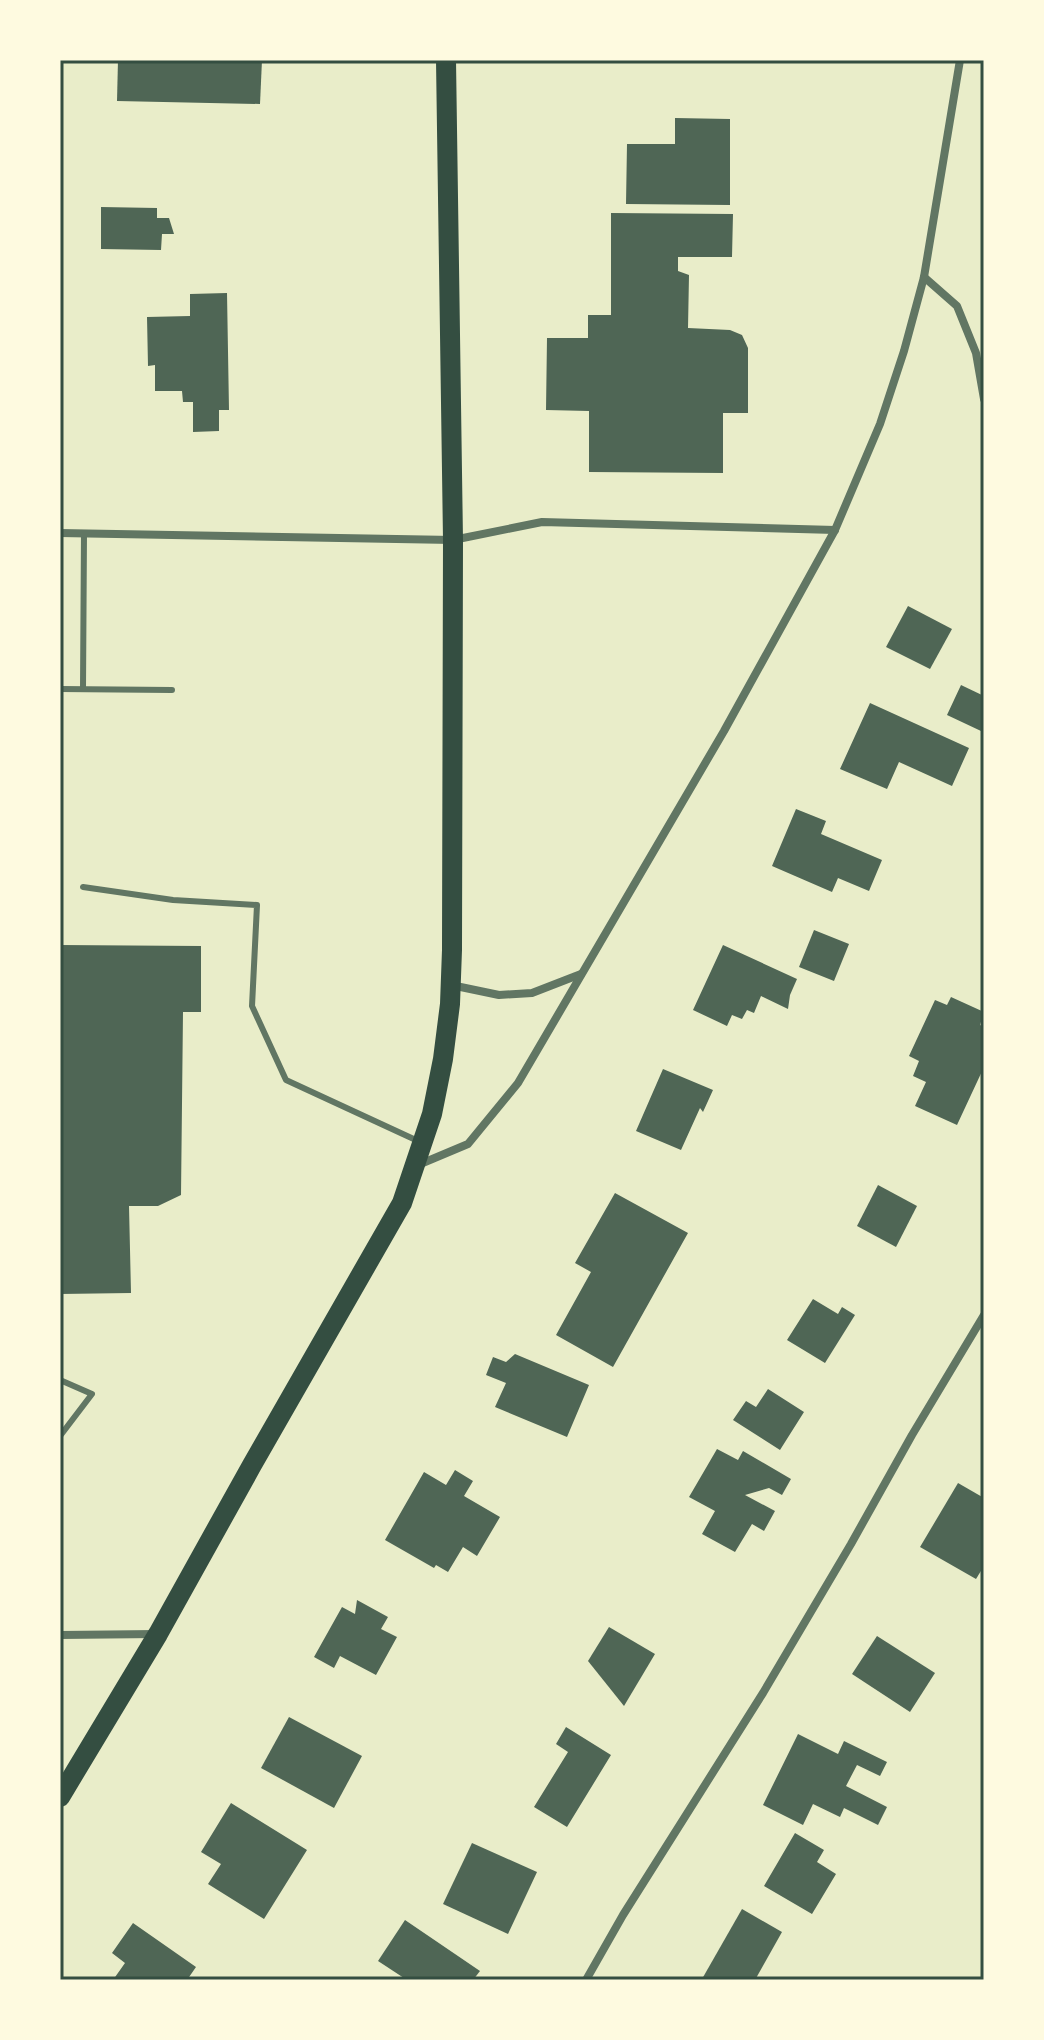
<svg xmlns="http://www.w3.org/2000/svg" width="1044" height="2040" font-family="'Varela Round',sans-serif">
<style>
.building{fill:#4f6655}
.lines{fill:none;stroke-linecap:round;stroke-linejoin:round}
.service{stroke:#617663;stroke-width:6}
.minor{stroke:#617663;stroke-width:8}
.primary{stroke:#344e41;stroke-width:20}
.neatline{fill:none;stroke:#344e41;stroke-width:3}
</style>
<rect width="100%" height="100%" fill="#e9edc9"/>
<g class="building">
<polygon points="118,60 262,60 260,104 117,101"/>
<polygon points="675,118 730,119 730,205 626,204 627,144 675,144"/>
<polygon points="101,207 157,208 157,218 169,218 174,234 162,234 161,250 101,249"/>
<polygon points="611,213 733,214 732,257 678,257 678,271 689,275 688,328 730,330 742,335 748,348 748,413 723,413 723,473 589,472 589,411 546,410 547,338 588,338 588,315 611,315"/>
<polygon points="227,293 229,410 219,410 219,431 193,432 193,402 183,402 182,391 155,391 155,365 148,366 147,317 190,316 190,294"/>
<polygon points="908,606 952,629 930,669 886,647"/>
<polygon points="961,685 984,696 984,723 981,731 947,715"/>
<polygon points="870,703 969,748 952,786 899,762 887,789 840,769"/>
<polygon points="796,809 826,821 821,834 882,860 869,891 838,878 832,892 772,866"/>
<polygon points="814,930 849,944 834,981 799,967"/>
<polygon points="60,945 201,946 201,1012 183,1012 181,1195 158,1206 129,1206 131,1293 60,1294"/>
<polygon points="723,945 797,979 790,995 788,1009 761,996 754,1013 747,1010 742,1019 732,1015 727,1026 693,1010"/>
<polygon points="951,997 984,1012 980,1025 984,1027 984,1067 957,1125 915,1106 926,1082 913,1076 919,1061 909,1056 935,1000 947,1005"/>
<polygon points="663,1069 713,1090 703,1112 700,1108 681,1150 636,1131"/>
<polygon points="878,1185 917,1206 896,1247 857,1226"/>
<polygon points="615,1193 688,1233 613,1367 556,1335 591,1272 575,1263"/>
<polygon points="813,1299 838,1314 842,1307 855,1315 825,1363 787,1340"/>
<polygon points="515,1354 589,1385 567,1437 495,1407 506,1383 486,1375 493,1357 506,1362"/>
<polygon points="768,1389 804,1412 780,1450 733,1420 746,1401 756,1407"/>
<polygon points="717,1449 738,1460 743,1451 791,1479 782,1495 769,1488 745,1495 775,1511 764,1531 752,1524 735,1552 702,1534 715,1511 689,1497"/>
<polygon points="455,1470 473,1481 464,1496 500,1517 477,1556 463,1547 448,1572 436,1565 434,1568 385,1540 424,1472 446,1485"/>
<polygon points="958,1483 984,1498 984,1566 976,1579 920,1547"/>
<polygon points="357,1600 388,1617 381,1629 397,1637 376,1675 340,1656 334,1668 314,1657 342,1607 355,1614"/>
<polygon points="609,1627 655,1654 624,1706 588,1661"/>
<polygon points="877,1636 935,1673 910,1712 852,1674"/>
<polygon points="289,1717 362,1756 334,1808 261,1768"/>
<polygon points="566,1727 611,1755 567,1827 534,1807 568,1752 556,1744"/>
<polygon points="798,1734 838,1754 844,1741 887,1762 880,1776 857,1765 846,1786 887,1807 878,1825 844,1808 840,1817 813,1804 803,1825 763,1805"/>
<polygon points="231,1803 307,1850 264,1919 208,1884 221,1864 201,1852"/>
<polygon points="795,1833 824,1850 817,1862 836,1874 812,1914 764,1886"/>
<polygon points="472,1843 537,1872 508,1934 443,1904"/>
<polygon points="742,1909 782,1932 755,1980 705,1980 702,1979"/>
<polygon points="405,1920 480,1971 473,1980 407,1980 378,1961"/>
<polygon points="133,1923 196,1967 187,1980 113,1980 125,1963 112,1953"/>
</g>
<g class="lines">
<g class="service">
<polyline points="83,688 84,534"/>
<polyline points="60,689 172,690"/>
<polyline points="83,887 173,900 257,905 252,1006 286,1080 418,1141"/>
<polyline points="60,1380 92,1394 60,1436"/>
</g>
<g class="minor">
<polyline points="924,277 957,306 976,353 984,399"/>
<polyline points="60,533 453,540 542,522 835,530"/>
<polyline points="451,985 499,995 532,993 581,974"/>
<polyline points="418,1165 468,1144 518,1083 724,731 835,530 880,424 904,351 924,277 960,60"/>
<polyline points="60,1635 157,1634"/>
<polyline points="586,1980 623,1915 763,1693 851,1544 912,1435 984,1315"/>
</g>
<polyline class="primary" points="60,1797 158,1634 252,1465 402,1203 432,1114 443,1059 450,1004 452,950 453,540 446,60"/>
</g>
<rect width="1044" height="2040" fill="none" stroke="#fefae0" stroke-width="124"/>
<rect x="62" y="62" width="920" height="1916" class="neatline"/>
</svg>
